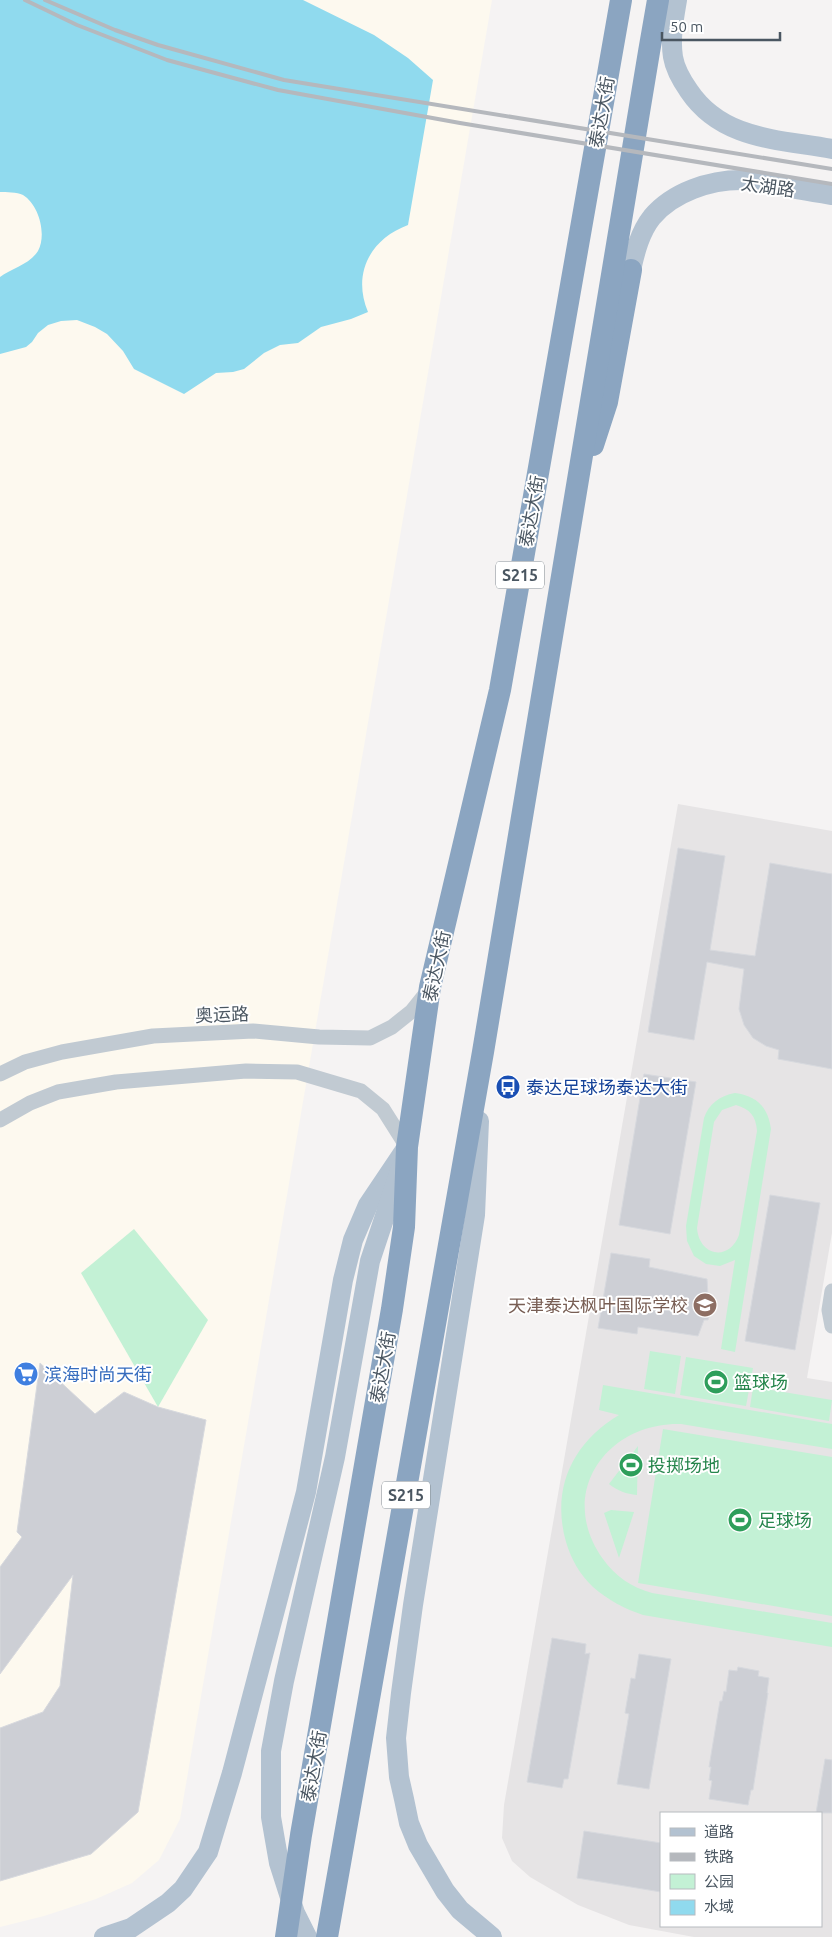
<svg xmlns="http://www.w3.org/2000/svg" width="832" height="1937" font-family="Ubuntu,'Noto Sans SC',sans-serif">
<style>
.commercial{fill:#fdf9ef}
.education{fill:#e6e4e5;fill-rule:evenodd}
.green{fill:#c3f1d5;fill-rule:evenodd}
.water{fill:#90daee}
.building{fill:#cdcfd5;stroke:#d7d9de}
.lines{fill:none;stroke-linecap:round;stroke-linejoin:round}
.minor{stroke:#c1cad2;stroke-width:15}
.major{stroke:#b3c2d1;stroke-width:20}
.highway{stroke:#8ba5c1;stroke-width:22}
.rail{stroke:#b5b8bd;stroke-width:4}
.labels{text-anchor:middle;dominant-baseline:central;stroke-width:4;stroke-linejoin:round;paint-order:stroke}
.shield{fill:#fff;stroke:#808990;stroke-width:1}
.shield-label{font-size:16px;font-weight:bold;fill:#4a5661}
.street-label{font-size:18px;fill:#4a5661;stroke:#fff}
.transit-label{font-size:18px;fill:#164399;stroke:#fff;text-anchor:start}
.education-label{font-size:18px;fill:#785e54;stroke:#fff;text-anchor:end}
.shop-label{font-size:18px;fill:#366cbe;stroke:#fff;text-anchor:start}
.leisure-label{font-size:18px;fill:#27864d;stroke:#fff;text-anchor:start}
</style>
<rect width="100%" height="100%" fill="#f5f3f3"/>
<polygon class="commercial" points="0,0 492,0 180,1819 159,1860 132,1883 96,1899 44,1916 0,1927"/>
<path class="education" d="M678,804L832,831V1233L807,1378L832,1382V1937H694L629,1925L578,1905L530,1877L512,1861L502,1838L504,1805ZM661,1813H821V1926H661Z"/>
<g class="green">
<path d="M735,1093C757,1096 768,1107 771,1129L735,1352L721,1349L735,1260L720,1266L706,1264L694,1256L687,1241L686,1226L704,1118C709,1104 719,1096 735,1093ZM736,1105C750,1109 756,1116 757,1131L739,1235C729,1262 699,1256 697,1228L714,1122L722,1110Z"/>
<polygon points="134,1229 208,1320 158,1407 81,1273"/>
<polygon points="650,1351 681,1356 675,1394 644,1389"/>
<polygon points="686,1357 753,1368 746,1406 680,1395"/>
<path d="M603,1385L832,1424V1449L681,1424C606,1422 556,1494 603,1559C616,1577 631,1587 652,1593L832,1623V1647L643,1615C625,1609 608,1600 593,1587C580,1575 571,1559 566,1542C551,1489 572,1443 619,1415L599,1410Z"/>
<polygon points="753,1387 832,1400 829,1421 750,1407"/>
<polygon points="663,1429 832,1457 832,1616 638,1583"/>
<path d="M638,1446L637,1495C626,1494 618,1491 609,1484Z"/>
<polygon points="611,1510 634,1512 619,1558 604,1513"/>
</g>
<path class="water" d="M0,0H303L374,35L408,58L433,80L408,225C370,239 352,274 368,312L351,319L321,327L298,343L280,345L264,353L244,369L233,372L216,373L184,394L134,369L123,351L107,334L95,327L77,320L61,321L48,325L38,333L32,342L26,347L0,354V277C11,269 30,264 38,251C47,234 39,205 23,195C17,192 6,192 0,192Z"/>
<g class="building">
<polygon points="678,848 725,856 710,950 755,956 770,863 832,874 832,1069 778,1059 779,1050 766,1046 753,1038 744,1025 739,1009 744,969 707,962 694,1040 648,1032"/>
<polygon points="644,1074 696,1082 670,1234 619,1225"/>
<polygon points="770,1195 820,1203 795,1350 745,1341"/>
<polygon points="611,1253 650,1259 649,1267 707,1279 708,1296 712,1297 710,1314 708,1320 704,1320 698,1336 638,1327 637,1334 598,1328"/>
<polygon points="40,1363 95,1414 124,1392 158,1407 206,1420 138,1812 91,1854 0,1881 0,1728 43,1712 60,1686 73,1575 0,1674 0,1567 22,1537 17,1532"/>
<polygon points="552,1638 586,1644 585,1654 590,1653 568,1779 564,1779 562,1788 527,1782"/>
<polygon points="639,1654 671,1659 649,1789 617,1784 629,1714 625,1713 631,1678 635,1679"/>
<polygon points="738,1667 759,1671 758,1676 769,1678 767,1693 768,1693 753,1790 751,1790 748,1805 709,1799 712,1781 709,1780 711,1767 709,1767 720,1701 722,1701 724,1691 726,1692 729,1670 737,1671"/>
<polygon points="825,1759 832,1760 832,1813 816,1813"/>
<polygon points="584,1831 661,1843 661,1892 577,1878"/>
</g>
<g class="lines">
<g class="minor">
<polyline points="0,1074 25,1062 62,1052 153,1036 253,1031 319,1037 370,1038 392,1027 412,1011 428,991"/>
<polyline points="0,1120 30,1103 58,1092 116,1082 246,1071 297,1072 361,1091 383,1109 407,1147"/>
<polyline points="832,1291 829,1310 832,1326"/>
</g>
<g class="major">
<path d="M677,0C674,18 670,38 673,57C675,69 682,81 689,91C722,140 778,139 832,149"/>
<path d="M631,270C635,252 640,232 652,217C673,192 710,180 741,180C753,180 764,183 775,185C794,189 813,192 832,195"/>
<polyline points="479,1121 475,1215 413,1605 401,1693 396,1738 399,1777 404,1799 409,1823 418,1845 445,1891 460,1910 492,1937"/>
<polyline points="104,1937 131,1928 168,1903 183,1889 208,1852 232,1773 306,1492 343,1280 353,1240 368,1205 407,1147"/>
<polyline points="307,1937 295,1913 279,1863 271,1817 271,1751 284,1681 335,1457 370,1261 401,1168"/>
</g>
<g class="highway">
<polyline points="593,445 607,402 631,270"/>
<polyline points="286,1937 301,1835 392,1309 404,1227 407,1147 430,987 500,690 621,0"/>
<path d="M327,1937C377,1642 433,1347 483,1052C542,701 597,350 658,0"/>
</g>
<g class="rail">
<polyline points="25,0 77,25 167,60 278,90 460,123 832,184"/>
<polyline points="45,0 115,30 158,45 284,80 832,169"/>
</g>
</g>
<defs>
<symbol id="bus-disc" viewBox="-11 -11 22 22"><circle r="9.5" fill="#1a4fb4" stroke="#fff"/><path d="M-5-6H5V4H4V6H2V4H-2V6H-4V4H-5ZM-3.5-4V0h7V-4ZM-3.5 1.2v1.5H-2V1.2ZM2 1.2v1.5H3.5V1.2Z" fill="#fff"/></symbol>
<symbol id="school-disc" viewBox="-11 -11 22 22"><circle r="9.5" fill="#8d6e63" stroke="#fff"/><path d="M0-5L7-2L0 1L-7-2ZM-4 1L0 2.5L4 1V4Q0 6-4 4Z" fill="#fff"/></symbol>
<symbol id="supermarket-disc" viewBox="-11 -11 22 22"><circle r="9.5" fill="#3f7fe0" stroke="#fff"/><path d="M-6-5.5h2.5l.6 2H6L4.5 2H-2.5L-4.4-4H-6ZM-1.5 3.2a1.3 1.3 0 1 0 .1 0ZM3 3.2a1.3 1.3 0 1 0 .1 0Z" fill="#fff"/></symbol>
<symbol id="stadium-disc" viewBox="-11 -11 22 22"><circle r="9.5" fill="#2e9e5b" stroke="#fff"/><path d="M0-5a6.5 5 0 1 0 0 10a6.5 5 0 1 0 0-10ZM-3.5-1.8h7v3.6h-7Z" fill="#fff"/></symbol>
</defs>
<g fill-rule="evenodd">
<use href="#bus-disc" x="494" y="1073" width="28" height="28"/>
<use href="#school-disc" x="691" y="1291" width="28" height="28"/>
<use href="#supermarket-disc" x="12" y="1360" width="28" height="28"/>
<use href="#stadium-disc" x="702" y="1368" width="28" height="28"/>
<use href="#stadium-disc" x="617" y="1451" width="28" height="28"/>
<use href="#stadium-disc" x="726" y="1506" width="28" height="28"/>
</g>
<g class="labels">
<g class="shield">
<rect x="496" y="561.5" width="48" height="27" rx="4"/>
<rect x="382" y="1481.5" width="48" height="27" rx="4"/>
</g>
<g class="shield-label">
<text x="520" y="575">S215</text>
<text x="406" y="1495">S215</text>
</g>
<g class="street-label">
<text transform="translate(601 112) rotate(-80)">泰达大街</text>
<text transform="translate(768 186) rotate(8)">太湖路</text>
<text transform="translate(531 511) rotate(-80)">泰达大街</text>
<text transform="translate(436 966) rotate(-78)">泰达大街</text>
<text transform="translate(222 1014) rotate(-2)">奥运路</text>
<text transform="translate(382 1367) rotate(-80)">泰达大街</text>
<text transform="translate(313 1766) rotate(-80)">泰达大街</text>
</g>
<g class="transit-label">
<text x="526" y="1087">泰达足球场泰达大街</text>
</g>
<g class="education-label">
<text x="688" y="1305">天津泰达枫叶国际学校</text>
</g>
<g class="shop-label">
<text x="44" y="1374">滨海时尚天街</text>
</g>
<g class="leisure-label">
<text x="734" y="1382">篮球场</text>
<text x="648" y="1465">投掷场地</text>
<text x="758" y="1520">足球场</text>
</g>
</g>
<rect x="660" y="1812" width="162" height="115" fill="#ffffff" stroke="#b7bbc0"/>
<rect x="670" y="1828" width="25" height="8" fill="#b3c2d1" stroke="#b7bbc0"/>
<text x="704" y="1837" font-size="15" fill="#4a5661">道路</text>
<rect x="670" y="1853" width="25" height="8" fill="#b5b8bd" stroke="#b7bbc0"/>
<text x="704" y="1862" font-size="15" fill="#4a5661">铁路</text>
<rect x="670" y="1874" width="25" height="15" fill="#c3f1d5" stroke="#b7bbc0"/>
<text x="704" y="1887" font-size="15" fill="#4a5661">公园</text>
<rect x="670" y="1900" width="25" height="15" fill="#90daee" stroke="#b7bbc0"/>
<text x="704" y="1912" font-size="15" fill="#4a5661">水域</text>
<path d="M662 32v8h118v-8" fill="none" stroke="#4a5661" stroke-width="2.5"/>
<text x="670" y="32" font-size="15" fill="#4a5661" stroke="#ffffff" stroke-width="4" paint-order="stroke">50 m</text>
</svg>
